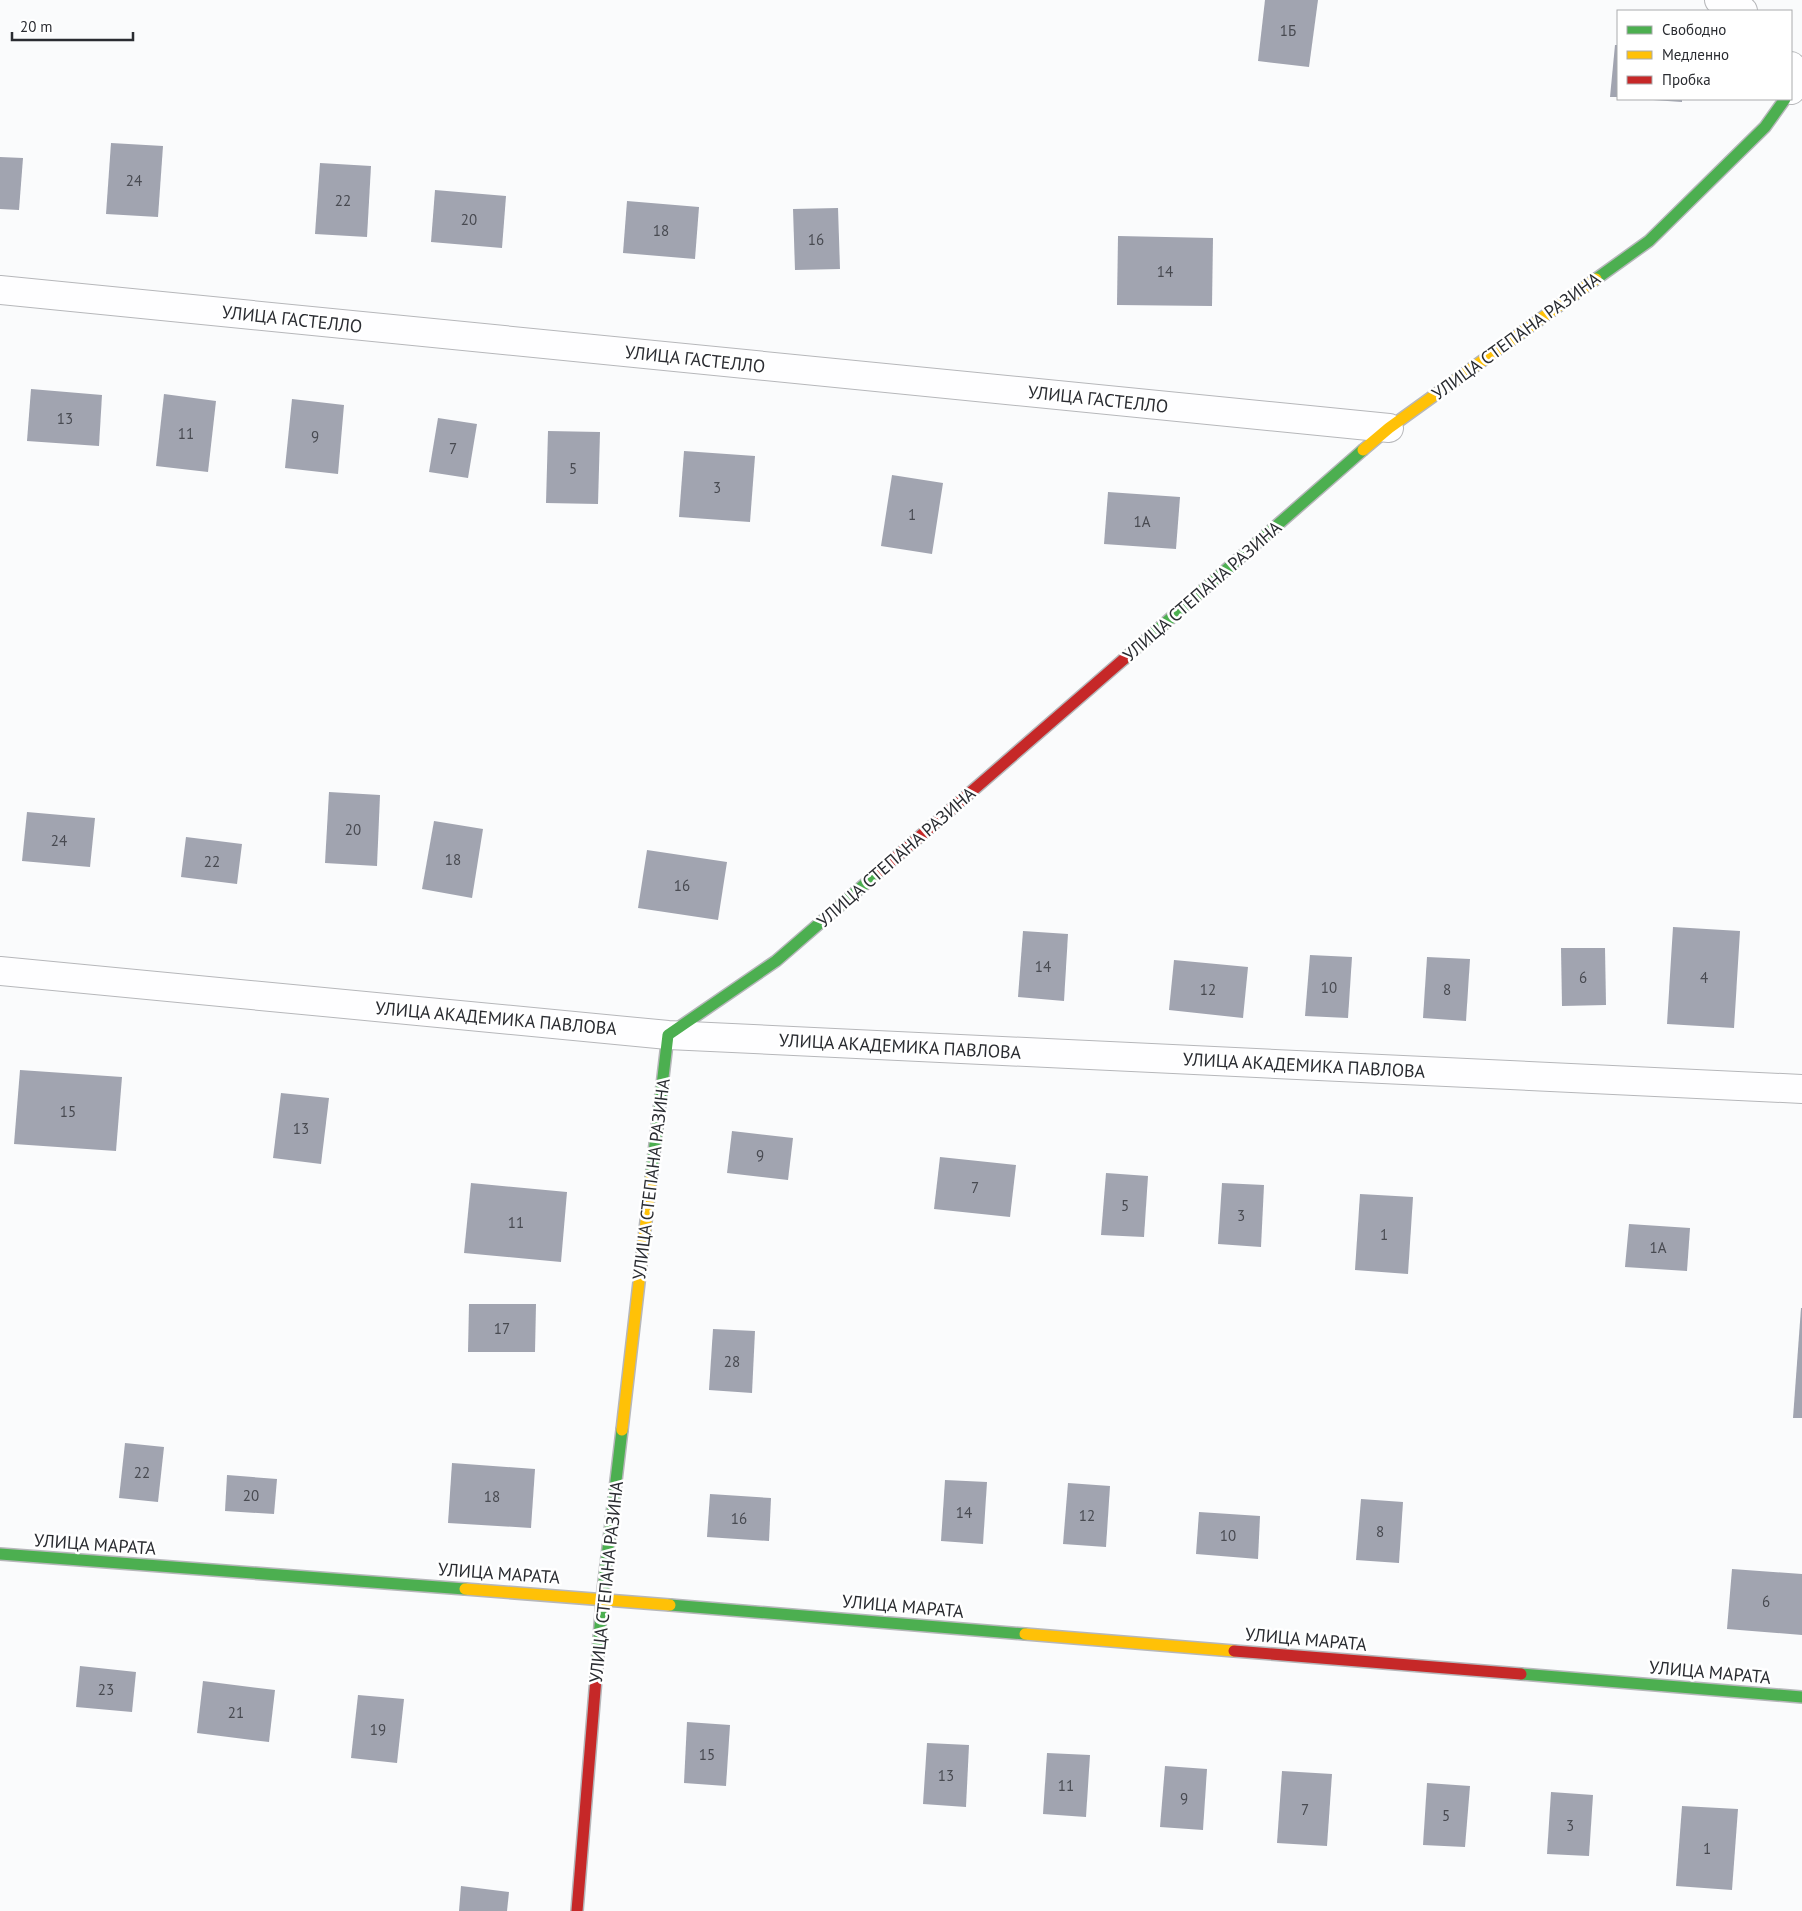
<svg xmlns="http://www.w3.org/2000/svg" width="1802" height="1911" font-family="'PT Sans',sans-serif">
<style>
.building{fill:#a1a4b0}
.lines{fill:none;stroke-linecap:round;stroke-linejoin:round}
.street-casing{stroke:#b6b7ba;stroke-width:30}
.fast-casing{stroke:#b6b7ba;stroke-width:14}
.slow-casing{stroke:#b6b7ba;stroke-width:14}
.jam-casing{stroke:#b6b7ba;stroke-width:14}
.street{stroke:#fefeff;stroke-width:28}
.fast{stroke:#4caf50;stroke-width:11}
.slow{stroke:#ffc107;stroke-width:11}
.jam{stroke:#c62828;stroke-width:11}
.labels{text-anchor:middle;dominant-baseline:central;stroke-width:5;stroke-linejoin:round;paint-order:stroke}
.number-label{font-size:15px;fill:#484a51}
.street-label{font-size:18px;fill:#2a2c31;stroke:#fff}
</style>
<rect width="100%" height="100%" fill="#fafbfc"/>
<g class="building">
<polygon points="1265,0 1318,0 1309,67 1258,61"/>
<polygon points="1615,45 1618,45 1618,97 1610,97"/>
<polygon points="1653,99 1682,99 1682,102 1653,100"/>
<polygon points="111,143 163,146 158,217 106,214"/>
<polygon points="0,157 23,158 19,210 0,209"/>
<polygon points="320,163 371,166 367,237 315,234"/>
<polygon points="435,190 506,196 502,248 431,242"/>
<polygon points="627,201 699,207 695,259 623,253"/>
<polygon points="838,208 840,269 795,270 793,209"/>
<polygon points="1118,236 1213,238 1212,306 1117,305"/>
<polygon points="31,389 102,395 99,446 27,441"/>
<polygon points="164,394 216,401 208,472 156,466"/>
<polygon points="292,399 344,405 338,474 285,468"/>
<polygon points="438,418 477,424 468,478 429,472"/>
<polygon points="548,431 600,432 598,504 546,503"/>
<polygon points="684,451 755,456 750,522 679,517"/>
<polygon points="892,475 943,483 932,554 881,546"/>
<polygon points="1108,492 1180,497 1176,549 1104,544"/>
<polygon points="329,792 380,795 377,866 325,863"/>
<polygon points="27,812 95,818 90,867 22,861"/>
<polygon points="434,821 483,829 472,898 422,889"/>
<polygon points="186,837 242,844 237,884 181,877"/>
<polygon points="647,850 727,862 718,920 638,908"/>
<polygon points="1673,927 1740,931 1734,1028 1667,1024"/>
<polygon points="1023,931 1068,934 1064,1001 1018,997"/>
<polygon points="1561,948 1605,948 1606,1005 1562,1006"/>
<polygon points="1310,955 1352,957 1348,1018 1305,1016"/>
<polygon points="1427,957 1470,959 1466,1021 1423,1018"/>
<polygon points="1174,960 1248,967 1243,1018 1169,1010"/>
<polygon points="20,1070 122,1077 116,1151 14,1144"/>
<polygon points="281,1093 329,1098 321,1164 273,1158"/>
<polygon points="732,1131 793,1138 788,1180 727,1173"/>
<polygon points="940,1157 1016,1165 1010,1217 934,1209"/>
<polygon points="1106,1173 1148,1176 1144,1237 1101,1235"/>
<polygon points="471,1183 567,1192 561,1262 464,1253"/>
<polygon points="1222,1183 1264,1185 1261,1247 1218,1244"/>
<polygon points="1360,1194 1413,1197 1408,1274 1355,1270"/>
<polygon points="1629,1224 1690,1228 1687,1271 1625,1267"/>
<polygon points="469,1304 536,1304 535,1352 468,1352"/>
<polygon points="1801,1308 1802,1308 1802,1418 1793,1418"/>
<polygon points="713,1329 755,1331 752,1393 709,1390"/>
<polygon points="125,1443 164,1447 158,1502 119,1498"/>
<polygon points="452,1463 535,1469 531,1528 448,1523"/>
<polygon points="227,1475 277,1479 274,1514 225,1511"/>
<polygon points="945,1480 987,1482 983,1544 941,1541"/>
<polygon points="1068,1483 1110,1486 1106,1547 1063,1544"/>
<polygon points="710,1494 771,1498 769,1541 707,1537"/>
<polygon points="1361,1499 1403,1502 1399,1563 1356,1560"/>
<polygon points="1199,1512 1260,1516 1258,1559 1196,1554"/>
<polygon points="1732,1569 1802,1574 1802,1635 1727,1629"/>
<polygon points="80,1666 136,1672 132,1712 76,1707"/>
<polygon points="203,1681 275,1690 269,1742 197,1733"/>
<polygon points="358,1695 404,1699 397,1763 351,1758"/>
<polygon points="687,1722 730,1725 726,1786 684,1783"/>
<polygon points="927,1743 969,1745 966,1807 923,1804"/>
<polygon points="1047,1753 1090,1755 1086,1817 1043,1814"/>
<polygon points="1165,1766 1207,1769 1203,1830 1160,1827"/>
<polygon points="1282,1771 1332,1774 1327,1846 1277,1843"/>
<polygon points="1427,1783 1470,1786 1465,1847 1423,1845"/>
<polygon points="1551,1792 1593,1795 1589,1856 1547,1854"/>
<polygon points="1682,1806 1738,1809 1732,1890 1676,1886"/>
<polygon points="461,1886 509,1892 507,1911 459,1911"/>
</g>
<g class="lines">
<defs>
<g id="street">
<polyline points="1719,0 1743,11"/>
<polyline points="1791,66 1798,79 1791,90"/>
<polyline points="0,290 1389,428"/>
<polyline points="0,971 668,1035 1802,1089"/>
</g>
<g id="fast">
<polyline points="1596,279 1649,241 1765,127 1785,99"/>
<polyline points="1124,659 1363,450"/>
<polyline points="651,1178 668,1035 776,961 880,871"/>
<polyline points="0,1554 465,1589"/>
<polyline points="670,1605 1025,1634"/>
<polyline points="597,1666 602,1599 622,1430"/>
<polyline points="1521,1674 1802,1697"/>
</g>
<g id="slow">
<polyline points="1363,450 1389,428 1596,279"/>
<polyline points="622,1430 651,1178"/>
<polyline points="465,1589 670,1605"/>
<polyline points="1025,1634 1234,1651"/>
</g>
<g id="jam">
<polyline points="880,871 1124,659"/>
<polyline points="1234,1651 1521,1674"/>
<polyline points="577,1911 597,1666"/>
</g>
</defs>
<use href="#street" class="street-casing"/>
<use href="#fast" class="fast-casing"/>
<use href="#slow" class="slow-casing"/>
<use href="#jam" class="jam-casing"/>
<use href="#street" class="street"/>
<use href="#fast" class="fast"/>
<use href="#slow" class="slow"/>
<use href="#jam" class="jam"/>
</g>
<g class="labels">
<g class="number-label">
<text x="1288" y="30">1Б</text>
<text x="134" y="180">24</text>
<text x="343" y="200">22</text>
<text x="469" y="219">20</text>
<text x="661" y="230">18</text>
<text x="816" y="239">16</text>
<text x="1165" y="271">14</text>
<text x="65" y="418">13</text>
<text x="186" y="433">11</text>
<text x="315" y="436">9</text>
<text x="453" y="448">7</text>
<text x="573" y="468">5</text>
<text x="717" y="487">3</text>
<text x="912" y="514">1</text>
<text x="1142" y="521">1А</text>
<text x="353" y="829">20</text>
<text x="59" y="840">24</text>
<text x="453" y="859">18</text>
<text x="212" y="861">22</text>
<text x="682" y="885">16</text>
<text x="1043" y="966">14</text>
<text x="1583" y="977">6</text>
<text x="1704" y="977">4</text>
<text x="1329" y="987">10</text>
<text x="1208" y="989">12</text>
<text x="1447" y="989">8</text>
<text x="68" y="1111">15</text>
<text x="301" y="1128">13</text>
<text x="760" y="1155">9</text>
<text x="975" y="1187">7</text>
<text x="1125" y="1205">5</text>
<text x="1241" y="1215">3</text>
<text x="516" y="1222">11</text>
<text x="1384" y="1234">1</text>
<text x="1658" y="1247">1А</text>
<text x="502" y="1328">17</text>
<text x="732" y="1361">28</text>
<text x="142" y="1472">22</text>
<text x="251" y="1495">20</text>
<text x="492" y="1496">18</text>
<text x="964" y="1512">14</text>
<text x="1087" y="1515">12</text>
<text x="739" y="1518">16</text>
<text x="1380" y="1531">8</text>
<text x="1228" y="1535">10</text>
<text x="1766" y="1601">6</text>
<text x="106" y="1689">23</text>
<text x="236" y="1712">21</text>
<text x="378" y="1729">19</text>
<text x="707" y="1754">15</text>
<text x="946" y="1775">13</text>
<text x="1066" y="1785">11</text>
<text x="1184" y="1798">9</text>
<text x="1305" y="1809">7</text>
<text x="1446" y="1815">5</text>
<text x="1570" y="1825">3</text>
<text x="1707" y="1848">1</text>
</g>
<g class="street-label">
<text transform="translate(292 319) rotate(6)">УЛИЦА ГАСТЕЛЛО</text>
<text transform="translate(1516 336) rotate(-36)">УЛИЦА СТЕПАНА РАЗИНА</text>
<text transform="translate(695 359) rotate(6)">УЛИЦА ГАСТЕЛЛО</text>
<text transform="translate(1098 399) rotate(6)">УЛИЦА ГАСТЕЛЛО</text>
<text transform="translate(1202 591) rotate(-41)">УЛИЦА СТЕПАНА РАЗИНА</text>
<text transform="translate(896 857) rotate(-41)">УЛИЦА СТЕПАНА РАЗИНА</text>
<text transform="translate(496 1018) rotate(5)">УЛИЦА АКАДЕМИКА ПАВЛОВА</text>
<text transform="translate(900 1046) rotate(3)">УЛИЦА АКАДЕМИКА ПАВЛОВА</text>
<text transform="translate(1304 1065) rotate(3)">УЛИЦА АКАДЕМИКА ПАВЛОВА</text>
<text transform="translate(651 1179) rotate(-83)">УЛИЦА СТЕПАНА РАЗИНА</text>
<text transform="translate(95 1544) rotate(4)">УЛИЦА МАРАТА</text>
<text transform="translate(499 1573) rotate(4)">УЛИЦА МАРАТА</text>
<text transform="translate(606 1582) rotate(-84)">УЛИЦА СТЕПАНА РАЗИНА</text>
<text transform="translate(903 1606) rotate(5)">УЛИЦА МАРАТА</text>
<text transform="translate(1306 1639) rotate(5)">УЛИЦА МАРАТА</text>
<text transform="translate(1710 1672) rotate(5)">УЛИЦА МАРАТА</text>
</g>
</g>
<rect x="1617" y="10" width="175" height="90" fill="#ffffff" stroke="#aaabad"/>
<rect x="1627" y="26" width="25" height="8" fill="#4caf50" stroke="#aaabad"/>
<text x="1662" y="35" font-size="15" fill="#2a2c31">Свободно</text>
<rect x="1627" y="51" width="25" height="8" fill="#ffc107" stroke="#aaabad"/>
<text x="1662" y="60" font-size="15" fill="#2a2c31">Медленно</text>
<rect x="1627" y="76" width="25" height="8" fill="#c62828" stroke="#aaabad"/>
<text x="1662" y="85" font-size="15" fill="#2a2c31">Пробка</text>
<path d="M12 32v8h121v-8" fill="none" stroke="#2a2c31" stroke-width="2.5"/>
<text x="20" y="32" font-size="15" fill="#2a2c31" stroke="#ffffff" stroke-width="4" paint-order="stroke">20 m</text>
</svg>
